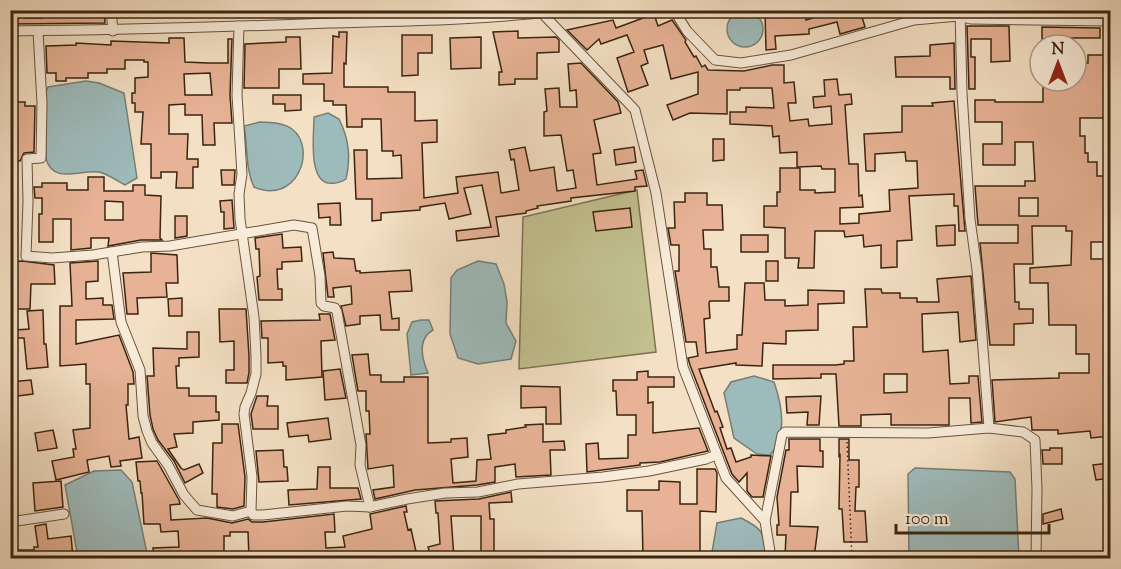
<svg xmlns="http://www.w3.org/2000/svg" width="1121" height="569" font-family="'Sorts Mill Goudy',serif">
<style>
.green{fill:#c2c08f;stroke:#7e7250;stroke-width:1.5}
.water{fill:#9ebbbb;stroke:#767f77;stroke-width:1.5}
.building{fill:#e7b295;stroke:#3a2511;stroke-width:1.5;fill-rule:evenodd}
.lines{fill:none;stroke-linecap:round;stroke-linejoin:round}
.street-casing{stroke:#68543e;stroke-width:11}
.path{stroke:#3a2511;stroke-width:1.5;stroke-dasharray:1.5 3;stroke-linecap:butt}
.street{stroke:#f8ebd9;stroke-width:9}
</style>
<rect width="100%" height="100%" fill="#f4e0c4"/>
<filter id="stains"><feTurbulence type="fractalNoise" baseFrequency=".00333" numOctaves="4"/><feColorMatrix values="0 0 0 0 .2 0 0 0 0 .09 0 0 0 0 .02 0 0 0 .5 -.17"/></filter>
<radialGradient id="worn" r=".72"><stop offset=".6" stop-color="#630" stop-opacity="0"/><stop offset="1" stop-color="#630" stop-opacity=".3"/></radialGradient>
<polygon class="green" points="637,190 656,352 519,369 523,217"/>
<g class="water">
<circle cx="745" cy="29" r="18"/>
<path d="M86,81L99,83L124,93L137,178L125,185C117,181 108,174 99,172C80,169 54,185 46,159L45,94L48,87Z"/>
<path d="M328,113L339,119C349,139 351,157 346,179C340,183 335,184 328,183C308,179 314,133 314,117Z"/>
<path d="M260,122C270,122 284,123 292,129C318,149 296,206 254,187C245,168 248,147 244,126Z"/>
<polygon points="478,261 496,264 504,284 507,302 506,323 516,341 511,359 478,364 458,358 450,334 451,278 457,270"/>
<path d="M421,320H429L433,330C417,339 422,359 428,373L411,375L407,334L412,322Z"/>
<path d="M754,376L774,382C782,405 788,435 770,455L757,454L734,438L724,393L731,382Z"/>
<polygon points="915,468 1010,472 1015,479 1019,558 909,558 908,474"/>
<polygon points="121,470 132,482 148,558 78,558 65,485 94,471"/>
<path d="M741,518C765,530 763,533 768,558H711L717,523Z"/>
</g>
<g class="building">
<polygon points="10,10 25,10 25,18 42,18 42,14 50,14 50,11 104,10 105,23 10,24"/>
<polygon points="765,10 805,10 806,20 834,12 833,10 860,10 865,27 840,34 837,22 809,29 809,34 775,36 776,49 766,50"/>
<polygon points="654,14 658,26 672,20 686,40 685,42 694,57 696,56 702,67 705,65 708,70 744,71 772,65 784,65 784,83 794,82 796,103 788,103 790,121 808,119 809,126 832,124 831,106 814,108 813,97 825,96 824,80 837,79 839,95 851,94 852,104 845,105 849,164 858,164 859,196 862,195 863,207 840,208 840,224 859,223 859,214 890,211 889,190 918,188 917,161 906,161 905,152 875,154 875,171 866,171 864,134 902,132 902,106 933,106 932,103 954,101 965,231 959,231 958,206 954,206 954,194 909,196 912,240 897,241 897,267 881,268 881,245 864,247 863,235 845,237 844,231 815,231 814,268 798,268 799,258 785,258 785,228 764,227 764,206 777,206 777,192 780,192 780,168 800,168 800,190 815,190 815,193 835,192 835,169 822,169 821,166 797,167 797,152 780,153 779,136 773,137 772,126 730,124 730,112 746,112 746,107 774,108 772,88 740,88 740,90 727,90 727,114 690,113 673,120 667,105 698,94 698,72 671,79 663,45 644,50 648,63 641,66 648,85 628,92 617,58 634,52 627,35 601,44 599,39 587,50 567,30 613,20 616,28"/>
<polygon points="967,26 1009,26 1010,61 991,62 991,39 971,39 971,57 975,57 975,89 969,89"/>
<polygon points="1042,27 1100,28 1100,38 1061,38 1061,45 1045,45 1045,39 1042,39"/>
<polygon points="518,31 518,38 556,37 559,40 559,52 537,53 537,79 515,79 515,84 499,85 499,72 502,72 493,32"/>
<polygon points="339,32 347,32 346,64 344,63 344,87 388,87 388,92 415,92 415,121 437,120 437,142 422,143 424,198 458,193 456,177 498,172 501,193 519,190 514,159 511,160 509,150 525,147 530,171 554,167 557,191 576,188 573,170 567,171 561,135 544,136 544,112 547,111 545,89 559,88 560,107 577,107 576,90 570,91 568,64 581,63 618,102 621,113 594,120 601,153 593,154 597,185 637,179 635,171 643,170 647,186 635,187 635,191 571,198 571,201 537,206 538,208 526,211 526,213 496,217 499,236 457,241 456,231 491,227 482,185 464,188 471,214 449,219 445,203 420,207 420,210 381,213 381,220 372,221 372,199 356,199 354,150 367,150 367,179 402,178 401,155 393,156 393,151 382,151 381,119 362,119 362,127 347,127 346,105 333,105 333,101 324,101 324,84 303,84 303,74 332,73 333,36 339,37"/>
<polygon points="402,35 432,35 432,53 418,53 418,75 402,76"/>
<polygon points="286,37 300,37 301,69 279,69 279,88 244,88 245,44 286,42"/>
<polygon points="481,37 481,68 451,69 450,38"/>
<path d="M169,38H184L185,62L208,63H228V39H232L230,95L232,123H214L215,145H203L202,115H185V104L169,105V134H188L187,159H198V167H193V188H176L177,172H161V178H151V144H141L143,112H135V103H132V93H135V78L148,77V62H144V60H125V69H107V73H88V78H66V81H56V73H47L46,46L76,45V43L111,45V41L169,43ZM210,73L212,95H185L184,74Z"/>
<polygon points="954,43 955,89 950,89 950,77 896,77 895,57 930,56 930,45"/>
<path d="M1088,55H1110V118H1080V136H1085V153H1088V162H1097V176H1110V242H1091V259H1108V281H1110V380H1107V385H1105L1110,436L1091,438L1090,431L1058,434V430H1032L1031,417L995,422L992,380L1059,378V373H1089V354H1076V325H1049L1048,283H1030V268L1071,265L1072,231H1066V226H1032L1033,264H1014L1015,302H1019V309H1033V323L1014,324V345H990L980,243H1018V225H978L975,186H1025V181H1035L1033,142H1015V165H983V144H1002V122H975V100H995V102H1043V81H1076V63H1088ZM1019,198H1038V216H1019Z"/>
<polygon points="273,95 301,95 301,110 285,111 285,104 273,104"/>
<polygon points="10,102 25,102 25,106 35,106 34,152 24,153 20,161 10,161"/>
<polygon points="713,139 724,139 724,160 713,161"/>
<polygon points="634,147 636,162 616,165 614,150"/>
<polygon points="221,170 235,170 234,185 222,185"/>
<path d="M88,177H104V191H133V185H145V195L161,196L160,238L162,240H141L108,246L109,238H91V248L71,250V219H53V242H39V214H42V198H35L34,187H42V183H67V190H88ZM105,201L123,202V220H105Z"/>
<polygon points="685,193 707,193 707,205 722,205 723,230 703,230 704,249 711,249 711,267 717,267 719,287 729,287 729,301 710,301 709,303 710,318 704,319 706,353 737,349 737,335 742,335 745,283 764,283 765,300 785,300 785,306 808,305 808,290 844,291 844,303 818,304 818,330 786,331 786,344 763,343 762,366 736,365 736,363 699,369 715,412 717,411 723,427 720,428 727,449 731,448 736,462 751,457 751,455 771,456 763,497 752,497 747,491 747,473 739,482 732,474 690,365 688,358 698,356 696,342 686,342 675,271 679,271 679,245 671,245 668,228 675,228 674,202 685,202"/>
<polygon points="232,200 234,228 224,229 224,212 221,212 220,201"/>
<polygon points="340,203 341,225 330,225 330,217 319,218 318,204"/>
<polygon points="630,208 632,227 596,231 593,212"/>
<polygon points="175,216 187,216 187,236 175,238"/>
<polygon points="955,225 955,245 937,246 936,226"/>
<polygon points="282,234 283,248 301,247 302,261 282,262 282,269 277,269 278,289 282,289 282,300 259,300 257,277 260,276 259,249 256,249 255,238"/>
<rect x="741" y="235" width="27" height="17"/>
<polygon points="333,252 334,258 354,259 356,271 360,271 360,273 410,270 412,291 389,292 392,319 399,318 399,330 381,330 380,315 360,316 360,324 346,326 341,306 352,304 351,286 333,288 334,297 328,297 323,253"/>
<polygon points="151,253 177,255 178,283 166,283 167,297 137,298 138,314 127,314 123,273 151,272"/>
<polygon points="22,261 54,265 55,284 31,284 30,309 15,309 15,291 10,291 10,262"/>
<polygon points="98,261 98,281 86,282 86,299 103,298 103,305 112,305 114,319 76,320 76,344 119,335 133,372 134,384 128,384 128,405 126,405 129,439 139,437 142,458 120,461 121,466 111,467 109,456 87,460 89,472 56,480 52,461 74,457 73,449 76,449 73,430 90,428 90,384 86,384 86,364 60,366 60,306 72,306 70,263"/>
<rect x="766" y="261" width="12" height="20"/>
<path d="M971,276L976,340L960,342L958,312L922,314L923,352L948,350L950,384L969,383V376H978L982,422L971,423L970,398H949V425H891V414L861,415V426H839L836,374H821V378L773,379V365H835L844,364V361H854L853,327H867L865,289H881L882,293H900V298H917V302H939L937,279ZM884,374H907V392L884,393Z"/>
<polygon points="182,298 182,316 169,316 168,299"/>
<polygon points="219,309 246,309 249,356 249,373 247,383 226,383 226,370 234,370 234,341 220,342"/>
<polygon points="43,310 44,344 46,344 48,367 27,369 24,338 17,338 16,330 29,329 27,311"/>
<polygon points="319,314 330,314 335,340 321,341 322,377 286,380 286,366 283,366 283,362 268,363 268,338 262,338 261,321 320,320"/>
<polygon points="187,332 199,332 199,357 179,358 179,366 176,366 177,388 189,388 189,396 216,396 216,412 219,412 219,420 193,422 193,433 174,434 177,447 168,449 181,468 184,470 199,464 203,473 185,483 174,461 158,440 153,429 150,415 147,376 154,376 153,348 187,349"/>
<polygon points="368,354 370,375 381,375 381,382 404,382 404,377 428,377 428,443 451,442 451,439 467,438 468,457 451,459 453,483 476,481 477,460 491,459 488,435 506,433 506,430 526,427 525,425 543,424 543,442 564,441 565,450 550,450 551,475 516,477 515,464 495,467 495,482 477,485 415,490 375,499 373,490 394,487 393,465 368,469 366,434 370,434 369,411 366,411 366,391 358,391 352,355"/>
<polygon points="340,369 346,398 325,400 323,371"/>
<polygon points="648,371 648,377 674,377 674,387 648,387 648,403 653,402 653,433 699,428 708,451 660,462 640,463 640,465 587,472 586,444 598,443 599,459 628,458 628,435 636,435 636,415 617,415 616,391 613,391 613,380 637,380 637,372"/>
<polygon points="31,380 33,394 10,397 10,382"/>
<polygon points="521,386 560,387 561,424 546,424 546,407 521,408"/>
<polygon points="257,396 268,396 267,406 278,406 278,429 253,429 251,414"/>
<polygon points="821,396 819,425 807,425 808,412 787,413 786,397"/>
<polygon points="328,418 331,439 309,442 308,435 289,437 287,423"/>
<polygon points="222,424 238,424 245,477 244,506 233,509 217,507 217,494 212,494 213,443 222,443"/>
<polygon points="53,430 57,448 38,451 35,433"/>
<polygon points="789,439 820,439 820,451 823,451 823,467 797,466 798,492 791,492 790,526 818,527 814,558 785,557 786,535 777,535 777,525 779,525 777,497 786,450 789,450"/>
<polygon points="839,439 849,439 849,460 859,460 859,487 856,487 855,511 865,511 867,542 844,542 842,509 839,509 840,455 839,456"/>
<polygon points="1050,448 1062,448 1062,464 1043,464 1042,450 1050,450"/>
<polygon points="283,450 284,467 287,467 288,481 259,482 256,451"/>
<polygon points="157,461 179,500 180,504 170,505 171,520 207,518 232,523 248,519 252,522 263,522 334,514 335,532 325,532 326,548 345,547 343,536 372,529 370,514 406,506 407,512 404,512 408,530 411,529 417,556 413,558 306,558 306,554 290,554 290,558 249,558 248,532 230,532 230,536 224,536 224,558 154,558 153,548 179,547 178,531 161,532 160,524 144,524 142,493 141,493 140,481 138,481 136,462"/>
<polygon points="1110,463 1110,478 1096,480 1093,465"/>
<polygon points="318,467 330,467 330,488 358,488 361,499 289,505 288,490 317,489"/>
<polygon points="697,469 715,469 717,473 716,512 700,511 700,558 643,558 642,511 627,511 627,490 659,490 659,481 680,482 680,504 697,504"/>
<polygon points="61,481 63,507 35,511 33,483"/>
<polygon points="511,492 512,502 489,503 490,519 494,519 494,552 489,552 489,558 481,558 481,516 451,516 454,558 431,558 428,547 440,544 438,513 436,513 435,501 479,499"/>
<polygon points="1061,509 1063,519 1043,524 1043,514"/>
<polygon points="46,524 48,539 71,536 73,558 16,558 16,550 34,550 34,547 38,547 35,526"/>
</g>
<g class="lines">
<defs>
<g id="street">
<polyline points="111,10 113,31"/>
<polyline points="539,10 635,110 656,193 683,367 726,478 765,521 771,558"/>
<polyline points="674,10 687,31 715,60 741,63 791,55 914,20 958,16 971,19 1110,21"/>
<polyline points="239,26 237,95 242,174 239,194 240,219 254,317 256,356 256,374 251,393 245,407 244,414 252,477 251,511 253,515 263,515 347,506 370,507"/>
<path d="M10,31C117,30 223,27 329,23C408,21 487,20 565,10"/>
<polyline points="38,31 42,103 41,158 27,159 28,202 26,256 52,258 93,255 142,247 170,246 294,225 312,228 320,276 321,303 324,306 335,308 337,312 361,445 360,465 370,507 407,499 445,493 478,492 518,484 603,477 649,471 706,459 716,455"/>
<polyline points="112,252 121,322 140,370 143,416 147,431 152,443 168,465 184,495 197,510 233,516 251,511"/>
<polyline points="989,428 1023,432 1035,440 1037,489 1036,558"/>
<polyline points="765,521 782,435 785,432 928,433 989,428 977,270 970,219 962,93 960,10"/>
<polyline points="10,522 64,514"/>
</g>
</defs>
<use href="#street" class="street-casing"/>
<polyline class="path" points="847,442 852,558"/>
<use href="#street" class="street"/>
</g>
<rect width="1121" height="569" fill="none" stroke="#f4e0c4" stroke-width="36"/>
<rect x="12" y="12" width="1097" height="545" fill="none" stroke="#3a2511" stroke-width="3"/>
<rect x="18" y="18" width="1085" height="533" fill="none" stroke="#3a2511" stroke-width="1.5"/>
<g transform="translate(1058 63)"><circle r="28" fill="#f8ebd9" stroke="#ac9c89" stroke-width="1.5"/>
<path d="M0-4.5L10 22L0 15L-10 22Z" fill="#8f2418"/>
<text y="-9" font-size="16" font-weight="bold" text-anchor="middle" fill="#3a2511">N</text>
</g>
<path d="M896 524v9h153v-9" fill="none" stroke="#3a2511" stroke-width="3"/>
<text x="905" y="524" font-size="18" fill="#3a2511" stroke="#f8ebd9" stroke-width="4.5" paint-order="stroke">100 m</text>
<rect width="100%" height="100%" filter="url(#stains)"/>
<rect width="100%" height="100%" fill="url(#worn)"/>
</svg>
